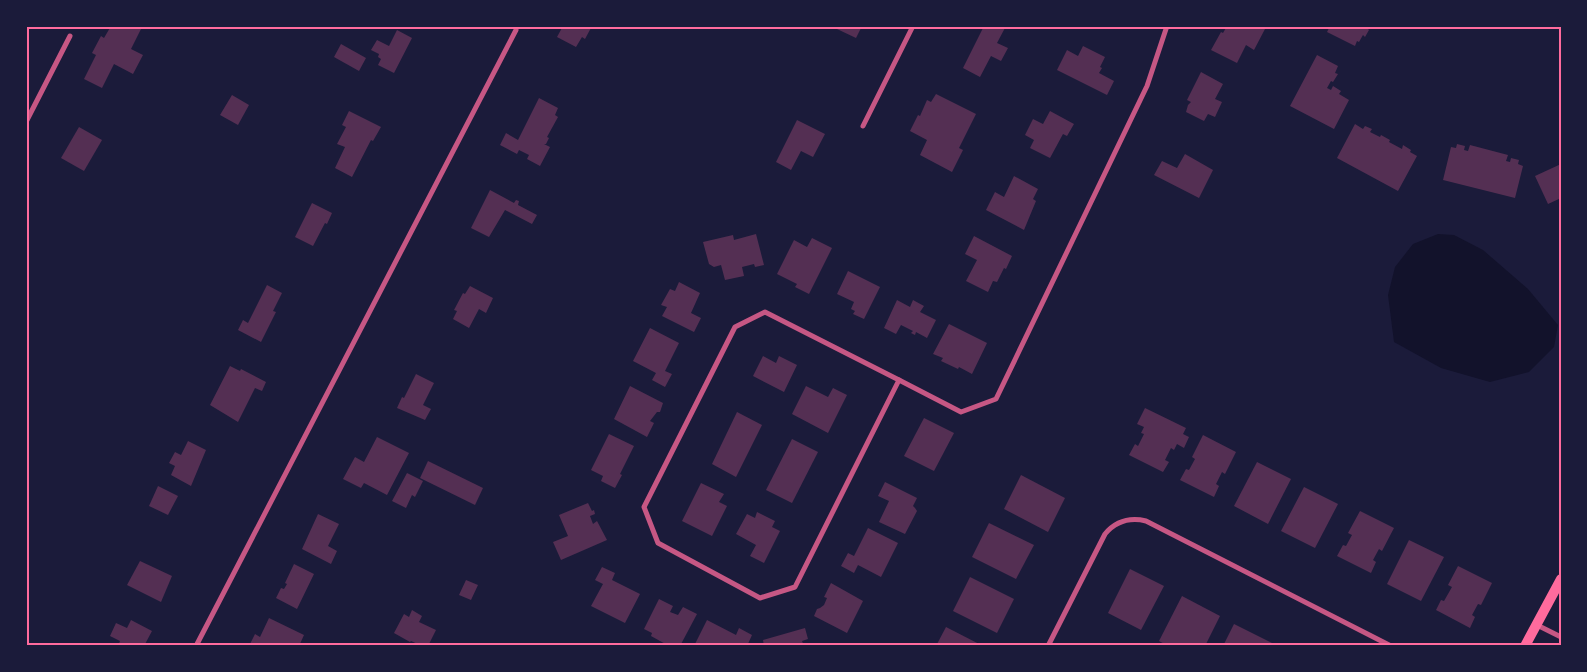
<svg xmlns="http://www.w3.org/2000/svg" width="1587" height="672" font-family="'Fira Sans',sans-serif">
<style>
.water{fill:#12122b}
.building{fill:#542f53}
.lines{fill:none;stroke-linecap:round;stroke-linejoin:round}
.minor{stroke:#c65784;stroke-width:5}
.secondary{stroke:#ff6b9d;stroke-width:10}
.neatline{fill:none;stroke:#ff6b9d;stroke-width:2}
</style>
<rect width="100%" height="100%" fill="#1b1b3a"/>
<polygon class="water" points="1438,234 1454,235 1483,250 1528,289 1558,325 1554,347 1529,372 1490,382 1441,368 1394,342 1388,295 1395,267 1413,244"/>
<g class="building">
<polygon points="111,26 142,27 131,49 143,55 133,74 114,64 102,88 84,79 96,55 92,53 101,36 104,38"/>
<polygon points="563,26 592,26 585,39 582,37 576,47 557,37"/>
<polygon points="838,26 862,26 856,38 837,29"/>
<polygon points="984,26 1006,26 997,43 1008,48 1001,61 991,56 980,77 963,68"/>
<polygon points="1227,26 1260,26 1265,29 1254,50 1246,45 1237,63 1211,50 1221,32 1223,33"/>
<polygon points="1330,26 1368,26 1367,28 1369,30 1365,37 1363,35 1359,42 1357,41 1355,46 1327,32"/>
<polygon points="397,30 412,38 394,73 378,65 381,59 378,57 379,54 371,50 377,40 389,46"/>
<polygon points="341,44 366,58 359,71 334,57"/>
<polygon points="1083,46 1105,57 1100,67 1102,68 1099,73 1114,81 1107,95 1057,70 1067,50 1078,56"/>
<polygon points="1317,55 1338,66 1335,73 1338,74 1333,82 1331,81 1327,88 1331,90 1333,86 1341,91 1339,94 1349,100 1334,129 1290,106"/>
<polygon points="1201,72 1223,84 1215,99 1222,102 1215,117 1208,114 1204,121 1186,112 1188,105 1191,102 1187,100"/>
<polygon points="936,94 976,114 959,148 963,150 952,172 920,155 927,140 910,131 918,115 920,116 927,100 931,102"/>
<polygon points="232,95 249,105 238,125 220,115"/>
<polygon points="539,98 558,108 555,115 558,117 547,137 549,138 546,144 544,144 550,147 540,166 527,159 529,155 519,150 517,154 500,145 506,133 518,140"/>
<polygon points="349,111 381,127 373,141 371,140 352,177 335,168 345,147 337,144 346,127 342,125"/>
<polygon points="1050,111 1074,124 1067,136 1063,134 1050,158 1030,148 1034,140 1025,135 1033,119 1043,124"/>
<polygon points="797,120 825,134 813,157 801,151 791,170 776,162"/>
<polygon points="1355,124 1363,129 1365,126 1372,129 1370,132 1380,137 1381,135 1390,140 1389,142 1402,149 1403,145 1411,150 1410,152 1417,156 1398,191 1337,158"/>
<polygon points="79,127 102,140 84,171 61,158"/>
<polygon points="1457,144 1465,146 1464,150 1468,151 1470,145 1508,155 1506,161 1510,162 1511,158 1519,160 1518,164 1523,166 1515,198 1443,180 1451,147 1456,148"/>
<polygon points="1185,154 1213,170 1199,198 1154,175 1162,161 1177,168"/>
<polygon points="1561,164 1561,198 1548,204 1535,176"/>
<polygon points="1014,176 1038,189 1033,199 1036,201 1024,230 986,210 995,192 1004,197"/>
<polygon points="490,190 514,203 516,200 519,201 518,205 537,215 532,224 505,210 489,237 471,228"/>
<polygon points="312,203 332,213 327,224 325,223 313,246 295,237"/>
<polygon points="756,234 764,265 755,267 754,264 742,267 744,276 725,280 721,265 714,267 709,264 703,242 733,235 734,240"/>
<polygon points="974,236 1012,256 1006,269 1004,268 997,282 993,281 988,292 966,281 977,260 965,254"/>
<polygon points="812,238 832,248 809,294 795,287 797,284 777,274 794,240 807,247"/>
<polygon points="848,271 880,287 864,319 853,314 855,311 851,309 854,302 837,294"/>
<polygon points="679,282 700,293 691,313 701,318 694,332 662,316 667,307 661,305 670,289 675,291"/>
<polygon points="267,285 282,293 273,311 276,312 261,342 238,330 243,320 248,323"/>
<polygon points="470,286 493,298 486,313 479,309 469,328 453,319 457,311 454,310 463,293 465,294"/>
<polygon points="897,300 910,307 913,300 924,306 920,312 936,320 927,338 916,332 915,335 911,333 913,331 901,325 896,334 884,328"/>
<polygon points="949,324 987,343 972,374 959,367 958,369 941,361 943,358 933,354"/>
<polygon points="650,328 679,343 665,371 672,374 665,387 652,380 656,373 633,361"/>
<polygon points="763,356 776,363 779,356 797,365 784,392 753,376"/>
<polygon points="230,366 240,371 241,369 266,382 262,391 255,388 238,422 210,405"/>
<polygon points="416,374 434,383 423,405 431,409 425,420 397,408 402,397 404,398"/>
<polygon points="630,386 663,403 660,412 657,412 650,421 654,423 647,437 614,419"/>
<polygon points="806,386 828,397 833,388 847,395 828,433 792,414"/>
<polygon points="1145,408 1186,428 1183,434 1189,437 1184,448 1177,444 1174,450 1171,448 1165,460 1169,462 1163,472 1129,455 1135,444 1138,446 1144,434 1141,433 1144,427 1137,424"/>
<polygon points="737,412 762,425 736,477 712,464"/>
<polygon points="924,418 954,433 934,471 904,456"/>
<polygon points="609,434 634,446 620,474 622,475 615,488 601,481 603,476 591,470"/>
<polygon points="1203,435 1236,452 1225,474 1222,472 1216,484 1219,486 1214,497 1180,480 1186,469 1189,470 1195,459 1192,457"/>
<polygon points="377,437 409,453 387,495 364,483 361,488 343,479 355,457 364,462"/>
<polygon points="792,439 818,452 792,503 766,490"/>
<polygon points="188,441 206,450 191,486 171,475 175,466 169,463 175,452 181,455"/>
<polygon points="428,461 483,488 475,505 420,478"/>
<polygon points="1257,462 1291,479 1268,524 1234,506"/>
<polygon points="407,473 423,481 415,497 412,495 406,508 392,501"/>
<polygon points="1021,475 1065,498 1048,532 1004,509"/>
<polygon points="885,482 917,498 913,506 915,508 917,511 905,534 879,522 889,501 878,496"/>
<polygon points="701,483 724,494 719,502 727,506 712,536 682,521"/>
<polygon points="158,486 178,496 168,515 149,506"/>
<polygon points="1304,487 1338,504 1315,548 1281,531"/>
<polygon points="588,503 592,511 594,510 595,514 590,516 593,524 597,521 607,540 561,560 553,542 568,536 559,515"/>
<polygon points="1360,511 1394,528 1382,551 1379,549 1373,560 1376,562 1371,573 1337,556 1343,545 1346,546 1352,535 1348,533"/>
<polygon points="757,512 775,521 772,527 780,531 764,563 750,556 756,545 736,534 747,514 755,518"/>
<polygon points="318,514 339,524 328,546 337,551 331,564 302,549"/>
<polygon points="989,523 1034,545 1016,579 972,557"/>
<polygon points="868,528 898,543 881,577 858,565 854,573 841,566 848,553 854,556"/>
<polygon points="1409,540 1444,557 1421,601 1387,584"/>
<polygon points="140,561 172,576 161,602 127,585"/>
<polygon points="294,564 314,574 297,609 276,598 281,588 284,589 287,584 285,583"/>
<polygon points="1458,566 1492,583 1481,605 1478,604 1472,615 1475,617 1470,628 1436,610 1441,600 1444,601 1452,587 1448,585"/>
<polygon points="602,567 615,573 612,580 640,594 625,623 591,606 603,584 595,580"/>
<polygon points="1130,569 1164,586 1141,630 1108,613"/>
<polygon points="970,577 1014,599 997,633 953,611"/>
<polygon points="466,580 478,585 471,600 459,595"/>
<polygon points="831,583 863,601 847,633 814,616 817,609 820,608 824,605 827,598 824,597"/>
<polygon points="1182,596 1220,616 1205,646 1168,646 1159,641"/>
<polygon points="659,599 673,606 670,612 678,615 683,607 697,614 680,646 669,646 651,636 652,633 644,629"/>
<polygon points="412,610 422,616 419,622 436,630 428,646 422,646 411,641 410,642 394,633 404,614 409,617"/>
<polygon points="269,618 304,635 299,646 249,646 255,634 260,637"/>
<polygon points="131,620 152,631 144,646 118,646 120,641 110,636 116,623 127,628"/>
<polygon points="707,620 736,635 739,628 752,635 747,646 694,646"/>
<polygon points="1234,624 1272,643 1271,646 1223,646"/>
<polygon points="946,627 983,646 936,646"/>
<polygon points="805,628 808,639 802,641 804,646 764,646 763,640"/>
</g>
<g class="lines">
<g class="minor">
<polyline points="26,122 70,36"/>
<polyline points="863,126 913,26"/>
<polygon points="765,312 899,380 795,587 760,598 658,543 644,507 735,327"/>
<polyline points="899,380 961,412 996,399 1147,86 1167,26"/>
<polyline points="1537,625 1561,637"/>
<polyline points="196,646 516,30"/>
<path d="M1048,646L1105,534C1116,521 1129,517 1146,521L1391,646"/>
</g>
<polyline class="secondary" points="1525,646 1561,579"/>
</g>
<rect width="1587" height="672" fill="none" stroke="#1b1b3a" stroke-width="55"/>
<rect x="28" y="28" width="1532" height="616" class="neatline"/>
</svg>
